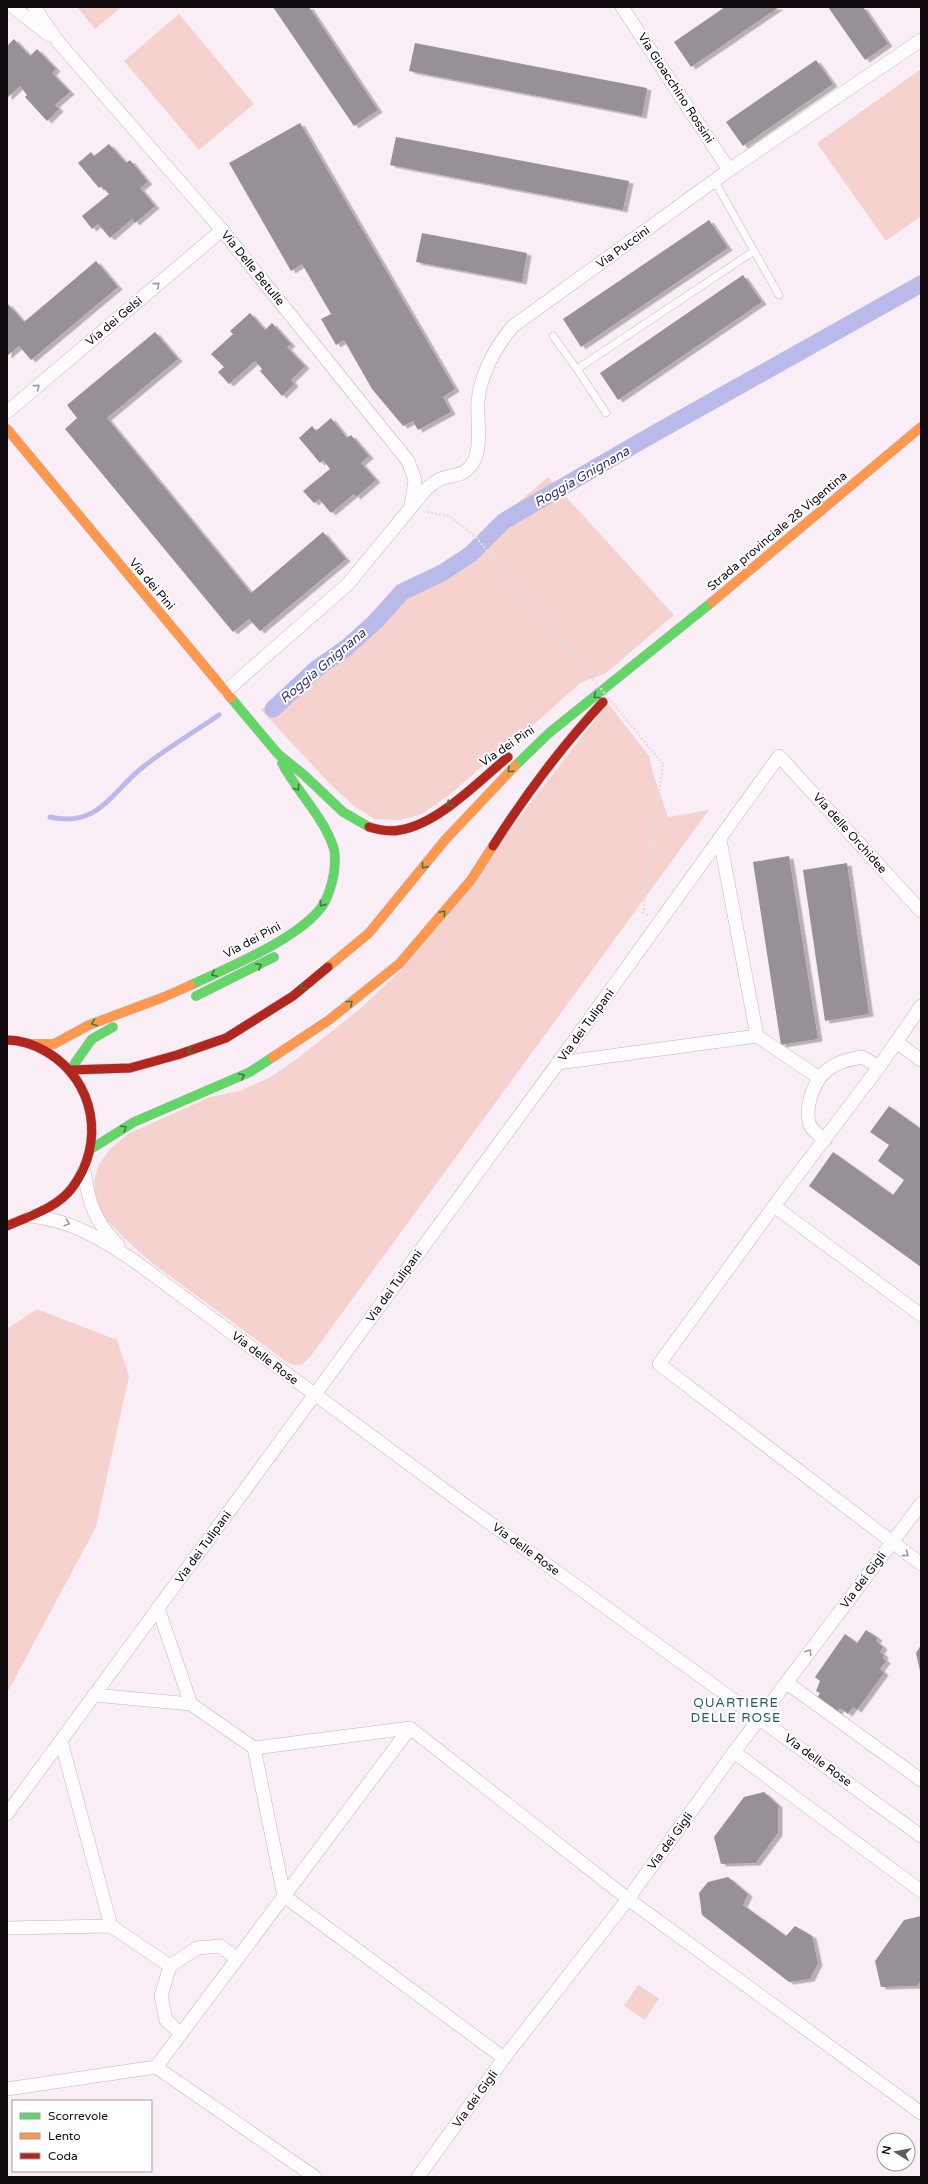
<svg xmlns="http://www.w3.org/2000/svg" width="928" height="2184" font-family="'Varela Round',sans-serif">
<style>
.green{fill:#f5d2ce}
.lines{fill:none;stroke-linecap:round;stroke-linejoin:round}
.stream{stroke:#b9bae9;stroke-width:5}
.canal{stroke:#b9bae9;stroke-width:17}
.building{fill:#979096;filter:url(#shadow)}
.lane-casing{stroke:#bfb7bc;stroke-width:8}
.street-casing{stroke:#bfb7bc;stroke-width:14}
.fast-casing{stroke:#bfb7bc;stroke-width:10}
.slow-casing{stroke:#bfb7bc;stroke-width:10}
.jam-casing{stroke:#bfb7bc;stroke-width:10}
.path{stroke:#e2dee1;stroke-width:2.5;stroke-dasharray:2 2;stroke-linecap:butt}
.lane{stroke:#fefcfe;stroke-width:7}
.street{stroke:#fefcfe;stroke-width:13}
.fast{stroke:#63d668;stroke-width:9}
.slow{stroke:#ff974d;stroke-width:9}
.jam{stroke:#b3261e;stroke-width:9}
.path-bridge{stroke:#e2dee1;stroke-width:2.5;stroke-dasharray:2 2;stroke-linecap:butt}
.oneway{stroke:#9f9c9e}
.oneway2{stroke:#3e7b40}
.labels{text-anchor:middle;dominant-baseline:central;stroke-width:4;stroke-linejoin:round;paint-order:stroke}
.street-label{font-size:12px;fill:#110b0f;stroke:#fff}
.water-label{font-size:13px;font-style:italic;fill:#33317c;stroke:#fff}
.neighbourhood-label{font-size:13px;letter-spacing:1px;fill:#245e5c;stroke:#fff}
</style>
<defs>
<filter id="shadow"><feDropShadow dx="4.5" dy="2.5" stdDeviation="0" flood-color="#0004"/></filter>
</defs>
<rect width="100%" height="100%" fill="#faeef6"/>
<g class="green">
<polygon points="77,7 121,7 95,29"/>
<polygon points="179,14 254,104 199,150 124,61"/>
<polygon points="921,69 921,216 886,241 817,143"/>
<polygon points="548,477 674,615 606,673 580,683 538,721 508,744 448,796 420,815 401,820 375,819 355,807 329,783 261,710 345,644 404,585 436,572"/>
<path d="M608,703L649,756L654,776L668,817L709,810L310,1357C302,1365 299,1368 288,1363L152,1263L124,1238L103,1216L96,1199L94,1181L99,1164L111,1148L128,1134L210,1097L239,1091L269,1078L298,1058L361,1008L401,970Z"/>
<polygon points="37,1309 117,1340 129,1376 96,1527 7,1693 7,1329"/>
<polygon points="638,1985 659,1998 645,2020 624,2006"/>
</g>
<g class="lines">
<path class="stream" d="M50,817C99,828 111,792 143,767C167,748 194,732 219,715"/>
<polyline class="canal" points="273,709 316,669 346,648 375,622 402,592 442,573 471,554 504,521 643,440 921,284"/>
</g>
<g class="building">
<polygon points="273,7 309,7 378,110 354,126"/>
<polygon points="725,7 779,7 691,67 674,42"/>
<polygon points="828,7 863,7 888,44 865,60"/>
<polygon points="14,39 30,56 37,49 56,69 52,73 70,92 55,105 59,109 47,121 25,97 27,95 20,86 7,98 7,46"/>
<polygon points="415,43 647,88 642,116 409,71"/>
<polygon points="816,60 833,84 743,146 726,122"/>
<polygon points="300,123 455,389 443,397 451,412 418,430 413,421 403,426 372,389 344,340 336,345 321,319 331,314 302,264 291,271 229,163"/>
<polygon points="396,137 629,181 623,210 390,165"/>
<polygon points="109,144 126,163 130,160 148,182 140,188 155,206 135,223 132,219 110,238 98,224 92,229 82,216 109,194 101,186 99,188 78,163 91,152 94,156"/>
<polygon points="709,220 728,248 581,347 563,319"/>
<polygon points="422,233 527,253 522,282 416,262"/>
<polygon points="96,261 118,287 31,360 19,346 7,356 7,303 24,322"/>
<polygon points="743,275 762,302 618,400 600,373"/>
<polygon points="250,313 265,330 272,323 291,344 287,347 305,366 291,380 294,384 282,396 260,371 262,369 255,361 229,384 218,372 224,367 211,354 233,334 230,331"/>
<polygon points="155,332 178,359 107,418 251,593 323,532 346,559 260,631 249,619 233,632 65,429 77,418 67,405"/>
<polygon points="331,418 347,438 351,435 369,456 361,463 376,480 356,497 354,494 331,513 319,499 314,503 303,491 330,469 323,460 320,463 299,438 312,426 316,431"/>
<polygon points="789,856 818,1039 781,1045 753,862"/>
<polygon points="847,863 869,1014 825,1021 803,870"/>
<polygon points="889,1106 921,1129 921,1267 809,1186 833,1152 893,1195 904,1180 878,1161 889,1145 870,1132"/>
<polygon points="866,1630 878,1638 876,1641 883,1647 880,1652 884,1655 883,1658 886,1661 880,1669 884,1673 857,1710 853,1707 848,1714 840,1708 837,1713 817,1698 820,1693 816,1691 820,1681 815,1677 845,1634 857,1643"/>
<polygon points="921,1645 921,1671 920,1671 916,1653"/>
<polygon points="764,1792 778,1805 778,1833 756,1863 721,1864 714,1837 744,1797"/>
<polygon points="728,1877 748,1894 743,1905 786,1936 795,1926 812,1936 818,1963 810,1979 789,1982 702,1915 699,1893 708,1882"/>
<polygon points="921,1916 921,1980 917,1986 881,1987 875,1961 904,1920"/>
</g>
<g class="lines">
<defs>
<g id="lane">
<polyline points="754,251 779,295"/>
<polyline points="553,336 577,369 754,251 714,180"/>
<polyline points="577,369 606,413"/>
</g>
<g id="street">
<polyline points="13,7 49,35"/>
<polyline points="34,7 59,43 222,230 408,461 415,480 411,507"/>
<polyline points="622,7 729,170"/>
<polyline points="7,412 222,230"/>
<path d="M226,691L348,584L427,488C432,485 437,480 443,478C451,475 461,476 468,469C485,452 476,422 478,401C481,373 495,348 512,327L729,170L921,40"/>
<polyline points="720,840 757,1036"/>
<polyline points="921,1006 879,1067 774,1206 659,1364 921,1564"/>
<polyline points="896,1042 921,1060"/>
<polyline points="558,1063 757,1036 818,1077"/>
<path d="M825,1140C821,1136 814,1132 811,1127C807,1121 808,1110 809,1103C816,1073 831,1062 862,1057L879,1067"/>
<path d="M84,1170C88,1202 95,1222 118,1245"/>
<polyline points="774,1206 921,1315"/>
<path d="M31,1216C73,1221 99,1238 133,1260L462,1503L921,1836"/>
<polyline points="158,1608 191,1704"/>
<polyline points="787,1683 921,1780"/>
<polyline points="94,1695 191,1704 254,1748 410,1728 628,1899 921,2113"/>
<polyline points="61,1741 111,1926"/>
<polyline points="254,1748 284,1896 504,2058"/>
<polyline points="734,1752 921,1891"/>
<polyline points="7,1814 558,1063 779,756 921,911"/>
<polyline points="7,1928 111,1926 170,1966"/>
<polyline points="181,2034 166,2020 161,1996 170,1966 197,1948 220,1946 237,1959"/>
<polyline points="156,2067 410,1728"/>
<polyline points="7,2089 156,2067 315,2177"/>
<polyline points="418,2177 504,2058 628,1899 734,1752 921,1504"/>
</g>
<g id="fast">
<polyline points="231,698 278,754 304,775 343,812 369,827"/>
<polyline points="515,766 549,733 712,602"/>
<path d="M191,985C227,968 301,938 323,905C329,895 332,884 334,873C335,865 336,854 333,846C322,815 297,792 282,763"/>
<polyline points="196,996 274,957"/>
<polyline points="70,1070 92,1039 113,1027"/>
<polyline points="91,1149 134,1122 250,1072 273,1057"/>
</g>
<g id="slow">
<polyline points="7,429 231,698"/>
<polyline points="712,602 921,427"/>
<polyline points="328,967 369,933 445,840 515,766"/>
<polyline points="30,1044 54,1044 89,1025 164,997 191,985"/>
<polyline points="273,1057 329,1020 399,964 471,880 493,846"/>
</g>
<g id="jam">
<path d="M369,827C379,830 390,832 400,830C438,824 479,781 508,757"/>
<path d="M493,846C526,794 562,746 603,702"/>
<path d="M7,1040C21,1040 35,1045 47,1052C95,1081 106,1143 72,1188C57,1208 29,1216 7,1226"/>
<polyline points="70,1070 130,1068 177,1055 226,1038 293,996 328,967"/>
</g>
</defs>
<use href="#lane" class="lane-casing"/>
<use href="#street" class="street-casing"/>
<use href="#fast" class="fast-casing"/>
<use href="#slow" class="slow-casing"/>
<use href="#jam" class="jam-casing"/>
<g class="path">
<polyline points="427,512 449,516 476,537"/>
<polyline points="648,915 643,912 663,764"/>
</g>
<use href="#lane" class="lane"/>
<use href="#street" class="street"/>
<use href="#fast" class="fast"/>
<use href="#slow" class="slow"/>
<use href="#jam" class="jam"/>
<polyline class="path-bridge" points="476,537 663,764"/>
</g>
<defs><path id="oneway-chevron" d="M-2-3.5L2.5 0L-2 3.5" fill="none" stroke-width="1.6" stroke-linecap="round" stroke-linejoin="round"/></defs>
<g class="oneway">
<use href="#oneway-chevron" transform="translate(157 285) rotate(-40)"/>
<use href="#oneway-chevron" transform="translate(37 387) rotate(-40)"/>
<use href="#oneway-chevron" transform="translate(67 1223) rotate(18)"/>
<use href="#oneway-chevron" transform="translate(906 1554) rotate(36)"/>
<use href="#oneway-chevron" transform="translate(809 1652) rotate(-54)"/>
</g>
<g class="oneway2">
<use href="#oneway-chevron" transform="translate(596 696) rotate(142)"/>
<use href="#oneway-chevron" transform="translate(510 770) rotate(136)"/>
<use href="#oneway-chevron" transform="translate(297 788) rotate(54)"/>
<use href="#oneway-chevron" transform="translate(449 804) rotate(141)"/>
<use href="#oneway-chevron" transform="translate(424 866) rotate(129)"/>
<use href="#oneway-chevron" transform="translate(322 904) rotate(125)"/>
<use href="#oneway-chevron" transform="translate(443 913) rotate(-50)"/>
<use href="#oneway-chevron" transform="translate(259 966) rotate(-28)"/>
<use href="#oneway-chevron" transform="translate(214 974) rotate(153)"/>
<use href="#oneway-chevron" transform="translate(303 987) rotate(141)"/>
<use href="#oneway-chevron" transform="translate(350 1003) rotate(-39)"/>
<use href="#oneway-chevron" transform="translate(94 1023) rotate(159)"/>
<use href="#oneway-chevron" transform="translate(190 1051) rotate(160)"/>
<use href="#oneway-chevron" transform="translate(242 1076) rotate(-25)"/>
<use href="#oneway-chevron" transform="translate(124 1128) rotate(-32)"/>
</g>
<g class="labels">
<g class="street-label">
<text transform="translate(676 88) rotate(57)">Via Gioacchino Rossini</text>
<text transform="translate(623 247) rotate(-36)">Via Puccini</text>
<text transform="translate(253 268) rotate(51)">Via Delle Betulle</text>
<text transform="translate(114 321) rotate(-40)">Via dei Gelsi</text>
<text transform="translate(777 531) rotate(-40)">Strada provinciale 28 Vigentina</text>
<text transform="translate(152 584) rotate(50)">Via dei Pini</text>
<text transform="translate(507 746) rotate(-34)">Via dei Pini</text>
<text transform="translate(850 833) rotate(48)">Via delle Orchidee</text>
<text transform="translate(252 940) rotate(-28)">Via dei Pini</text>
<text transform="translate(586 1025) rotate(-54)">Via dei Tulipani</text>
<text transform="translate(394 1286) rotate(-54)">Via dei Tulipani</text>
<text transform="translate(265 1358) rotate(37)">Via delle Rose</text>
<text transform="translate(203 1547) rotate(-54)">Via dei Tulipani</text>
<text transform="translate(526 1549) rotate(36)">Via delle Rose</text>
<text transform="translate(863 1580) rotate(-53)">Via dei Gigli</text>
<text transform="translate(818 1760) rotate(36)">Via delle Rose</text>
<text transform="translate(670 1841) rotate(-54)">Via dei Gigli</text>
<text transform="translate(475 2099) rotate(-54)">Via dei Gigli</text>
</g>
<g class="water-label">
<text transform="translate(582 477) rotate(-30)">Roggia Gnignana</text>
<text transform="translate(323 666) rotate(-40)">Roggia Gnignana</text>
</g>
<g class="neighbourhood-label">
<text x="736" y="1703">QUARTIERE<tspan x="736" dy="15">DELLE ROSE</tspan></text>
</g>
</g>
<rect width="928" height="2184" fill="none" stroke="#110b0f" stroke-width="16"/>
<rect x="12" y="2100" width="140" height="72" fill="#ffffff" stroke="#a09d9f"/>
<rect x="20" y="2113" width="20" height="6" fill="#63d668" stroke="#a09d9f"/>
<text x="48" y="2120" font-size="12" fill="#110b0f">Scorrevole</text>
<rect x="20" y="2133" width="20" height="6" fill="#ff974d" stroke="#a09d9f"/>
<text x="48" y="2140" font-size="12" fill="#110b0f">Lento</text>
<rect x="20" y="2153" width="20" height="6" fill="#b3261e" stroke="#a09d9f"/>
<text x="48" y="2160" font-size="12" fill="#110b0f">Coda</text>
<g transform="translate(896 2152) rotate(281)"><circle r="19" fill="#ffffff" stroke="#a09d9f"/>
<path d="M0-3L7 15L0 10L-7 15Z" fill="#635a60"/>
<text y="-6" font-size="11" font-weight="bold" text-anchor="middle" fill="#110b0f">N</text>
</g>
</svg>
